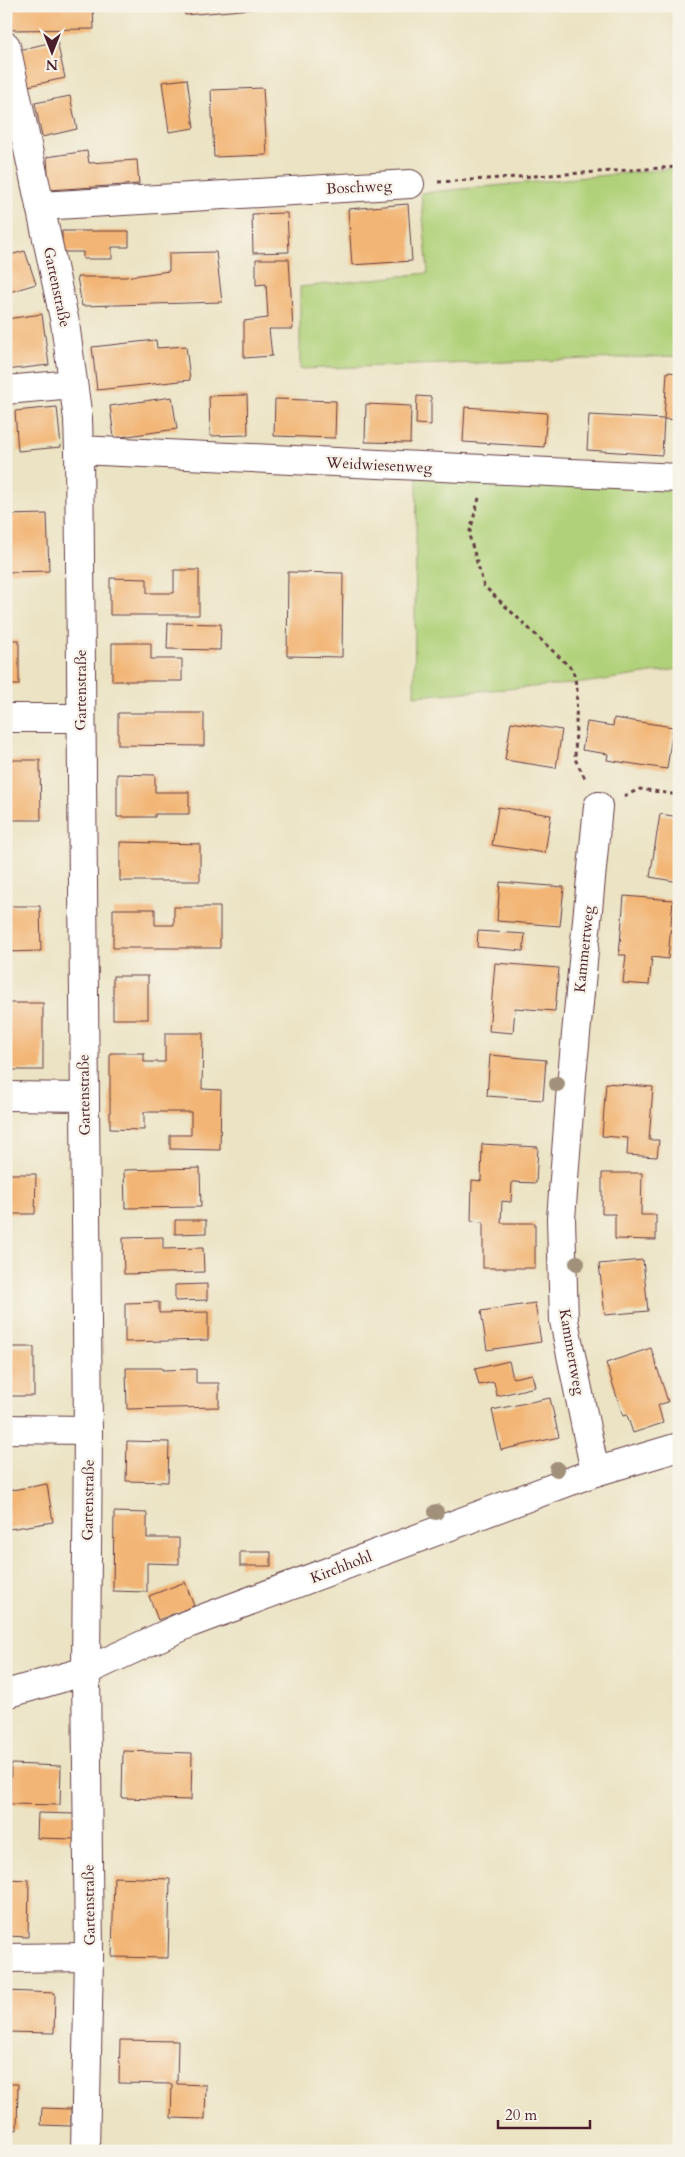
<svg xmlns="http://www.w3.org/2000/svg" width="685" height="2157" font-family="Cardo,serif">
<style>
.green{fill:#b0d179;stroke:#7d7852}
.building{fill:#f2b575}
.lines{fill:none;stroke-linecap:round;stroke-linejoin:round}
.minor-casing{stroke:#623c42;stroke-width:30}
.path{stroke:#623c42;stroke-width:3;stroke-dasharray:4 4;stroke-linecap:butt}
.minor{stroke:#fff;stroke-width:28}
.tree{fill:#a1907a}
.labels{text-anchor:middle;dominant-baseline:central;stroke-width:4.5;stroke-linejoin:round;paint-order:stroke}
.street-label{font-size:15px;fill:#4a1f2b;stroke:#f7f3e8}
</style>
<rect width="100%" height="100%" fill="#f7f3e8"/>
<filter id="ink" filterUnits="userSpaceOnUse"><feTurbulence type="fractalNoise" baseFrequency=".02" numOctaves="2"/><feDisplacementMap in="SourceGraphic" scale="10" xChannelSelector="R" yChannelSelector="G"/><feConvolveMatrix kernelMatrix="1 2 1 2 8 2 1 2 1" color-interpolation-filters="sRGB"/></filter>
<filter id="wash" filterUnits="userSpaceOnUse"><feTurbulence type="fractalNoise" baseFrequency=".0096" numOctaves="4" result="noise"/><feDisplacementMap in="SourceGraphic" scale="20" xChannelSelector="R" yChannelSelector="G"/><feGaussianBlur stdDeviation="1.12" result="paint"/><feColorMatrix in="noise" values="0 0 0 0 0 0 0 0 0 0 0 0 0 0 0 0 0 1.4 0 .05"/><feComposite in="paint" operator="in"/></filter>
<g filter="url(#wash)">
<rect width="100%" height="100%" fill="#ebe3c3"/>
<g class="green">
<polygon points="679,168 679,356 300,369 300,287 428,273 421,193"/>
<polygon points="417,473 679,489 679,669 583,683 414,696"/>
</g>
<g id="blocks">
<g class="building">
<polygon points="11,6 93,6 94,29 11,30"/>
<polygon points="184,6 264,6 264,8 185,15"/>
<polygon points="57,41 65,78 28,86 19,50"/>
<polygon points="187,79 194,128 169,132 162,82"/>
<polygon points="263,88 267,155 214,157 211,90"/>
<polygon points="70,96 77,129 42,137 35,103"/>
<polygon points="87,151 89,163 137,160 139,184 49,190 47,157"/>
<polygon points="408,204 412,261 352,265 348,209"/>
<polygon points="287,213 289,252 253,253 252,214"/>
<polygon points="62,231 129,231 129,247 112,247 112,259 83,259 83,252 62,252"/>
<polygon points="25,251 36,284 6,293 6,256"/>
<polygon points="216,252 222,302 82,306 77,277 125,277 169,271 169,253"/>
<polygon points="256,259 289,259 293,329 269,329 272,356 244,358 244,321 268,318 266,284 256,285"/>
<polygon points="42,314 49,365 6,370 6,319"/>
<polygon points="156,340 157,348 186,346 190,380 97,390 92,347"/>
<polygon points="667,372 679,373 679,420 664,419"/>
<polygon points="247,395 248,435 210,436 209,396"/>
<polygon points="417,396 431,397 431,425 416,424"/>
<polygon points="172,397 177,429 114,438 110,406"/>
<polygon points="275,399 336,401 335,438 274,436"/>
<polygon points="366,404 411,406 410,443 365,442"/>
<polygon points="57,407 61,447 18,451 15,411"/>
<polygon points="465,407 547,413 544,447 463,442"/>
<polygon points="589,415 664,419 662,455 587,450"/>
<polygon points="47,514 49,571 6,572 6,515"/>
<polygon points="174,570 199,570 199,615 110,615 110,578 147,579 147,593 174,593"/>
<polygon points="288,572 343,573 342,657 287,656"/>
<polygon points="168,623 221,624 220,650 167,649"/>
<rect x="6" y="640" width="13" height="45"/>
<polygon points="112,643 151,643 151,659 182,659 182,681 112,681"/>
<polygon points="118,713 204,713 204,746 118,745"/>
<polygon points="614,718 673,727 667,769 607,760 608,754 582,750 587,722 613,726"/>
<polygon points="511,722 562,730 556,768 505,760"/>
<polygon points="6,760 40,760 41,820 6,820"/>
<polygon points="117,774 155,775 155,792 189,792 189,814 155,814 155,817 117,817"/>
<polygon points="498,807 551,815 545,853 492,845"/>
<polygon points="660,814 679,817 679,882 650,877"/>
<polygon points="120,842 200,844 200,881 120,881"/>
<polygon points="500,882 564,887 560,926 497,921"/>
<polygon points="624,896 673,900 668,959 652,957 649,985 623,983 626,955 619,955"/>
<polygon points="6,906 40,906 41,951 6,952"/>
<polygon points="174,907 220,907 220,948 113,948 113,909 155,909 155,925 174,925"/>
<polygon points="478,931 525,934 523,951 477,947"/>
<polygon points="495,963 559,968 555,1011 515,1008 513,1033 489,1031"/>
<rect x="113" y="976" width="35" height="43"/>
<rect x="6" y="1003" width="37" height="67"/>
<polygon points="165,1033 203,1033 202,1089 221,1090 220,1150 170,1149 170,1135 191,1135 191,1112 144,1112 144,1130 110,1129 110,1053 144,1053 144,1062 165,1062"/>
<polygon points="490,1055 546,1060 543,1100 487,1096"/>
<polygon points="606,1083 653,1087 649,1140 659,1140 657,1157 627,1155 628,1138 602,1136"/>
<polygon points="482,1144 538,1147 536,1183 512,1182 511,1202 502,1201 501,1223 535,1223 535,1268 483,1268 483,1222 471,1221 472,1180 481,1181"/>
<polygon points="200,1168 201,1207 125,1208 124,1170"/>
<polygon points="602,1173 642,1173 641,1215 656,1215 656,1240 615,1239 615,1214 602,1214"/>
<polygon points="6,1174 36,1174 35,1214 6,1214"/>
<polygon points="175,1220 206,1220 206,1233 175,1234"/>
<polygon points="163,1237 163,1249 203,1248 204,1272 124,1274 123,1238"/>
<polygon points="643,1260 648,1311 605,1315 599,1264"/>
<polygon points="207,1284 207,1300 175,1301 175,1285"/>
<polygon points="159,1302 159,1313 208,1312 208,1340 125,1342 125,1303"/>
<polygon points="535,1303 541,1342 487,1350 481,1311"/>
<rect x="6" y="1347" width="28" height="49"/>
<polygon points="651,1348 668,1402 658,1405 663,1423 633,1433 627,1415 623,1416 606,1363"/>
<polygon points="509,1361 513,1378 532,1374 535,1387 497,1396 494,1382 479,1385 475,1369"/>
<polygon points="126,1368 162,1368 162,1370 196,1369 196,1383 219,1383 219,1407 127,1409"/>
<polygon points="550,1398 559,1437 501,1450 492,1410"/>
<polygon points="127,1441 169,1442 168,1482 126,1481"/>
<polygon points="47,1484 53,1522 9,1529 6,1491"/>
<polygon points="114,1512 147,1513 147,1538 179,1538 179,1564 147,1563 147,1592 113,1591"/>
<rect x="240" y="1552" width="31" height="14"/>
<polygon points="185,1582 194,1606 158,1620 149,1596"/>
<polygon points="123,1751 192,1753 191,1800 122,1798"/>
<polygon points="11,1764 61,1766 60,1805 10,1804"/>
<polygon points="38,1813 75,1814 75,1839 37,1838"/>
<polygon points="114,1877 170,1879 168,1958 112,1957"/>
<polygon points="6,1879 29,1880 28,1937 6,1936"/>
<polygon points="6,1991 55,1993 54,2033 6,2032"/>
<polygon points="120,2040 178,2041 177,2084 206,2085 205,2119 171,2118 172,2084 119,2083"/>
<polygon points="6,2084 18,2084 17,2130 6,2129"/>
<polygon points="42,2108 71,2109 71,2126 41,2125"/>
</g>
</g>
</g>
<g filter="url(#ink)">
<use href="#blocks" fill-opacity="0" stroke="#623c42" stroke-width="1"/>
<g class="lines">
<defs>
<g id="minor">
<polyline points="6,46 65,323 78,419 79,450 88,1430 86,1671 89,1957 85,2151"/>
<polyline points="40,206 410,184"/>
<polyline points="6,390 73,384"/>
<polyline points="79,450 679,478"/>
<polyline points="6,718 81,718"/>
<polyline points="6,1096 84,1097"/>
<polyline points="6,1429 88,1430"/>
<polyline points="595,1472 564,1321 561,1219 571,1086 598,806"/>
<polyline points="6,1694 86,1671 188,1624 595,1472 679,1447"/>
<polyline points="6,1958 89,1957"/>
</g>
</defs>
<use href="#minor" class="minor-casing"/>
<g class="path">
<polyline points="438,182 679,167"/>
<polyline points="479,498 469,535 484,586 573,670 577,689 575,759 586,780"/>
<polyline points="624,796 640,789 679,795"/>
</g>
<use href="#minor" class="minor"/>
</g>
<g class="tree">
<circle cx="557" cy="1084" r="8"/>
<circle cx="577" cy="1263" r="8"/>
<circle cx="557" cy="1469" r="8"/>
<circle cx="436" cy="1512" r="8"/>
</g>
</g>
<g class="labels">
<g class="street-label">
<text transform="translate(359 187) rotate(-3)">Boschweg</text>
<text transform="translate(57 287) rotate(78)">Gartenstraße</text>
<text transform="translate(379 465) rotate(3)">Weidwiesenweg</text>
<text transform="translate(81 690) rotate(-90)">Gartenstraße</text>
<text transform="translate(584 949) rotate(-84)">Kammertweg</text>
<text transform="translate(84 1095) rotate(-91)">Gartenstraße</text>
<text transform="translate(572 1352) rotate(80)">Kammertweg</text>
<text transform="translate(88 1500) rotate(-89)">Gartenstraße</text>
<text transform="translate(341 1567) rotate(-21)">Kirchhohl</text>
<text transform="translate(89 1905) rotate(-91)">Gartenstraße</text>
</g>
</g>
<rect width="685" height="2157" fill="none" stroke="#f7f3e8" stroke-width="25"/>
<g transform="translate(52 52) rotate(180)" stroke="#f7f3e8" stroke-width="4" paint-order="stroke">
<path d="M0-4L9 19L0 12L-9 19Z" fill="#4a1f2b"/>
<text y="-8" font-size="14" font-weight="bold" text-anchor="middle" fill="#4a1f2b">N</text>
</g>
<path d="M498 2120v8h92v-8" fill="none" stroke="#4a1f2b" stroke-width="2.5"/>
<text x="505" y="2120" font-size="15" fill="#4a1f2b" stroke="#f7f3e8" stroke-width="4" paint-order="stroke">20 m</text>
</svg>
